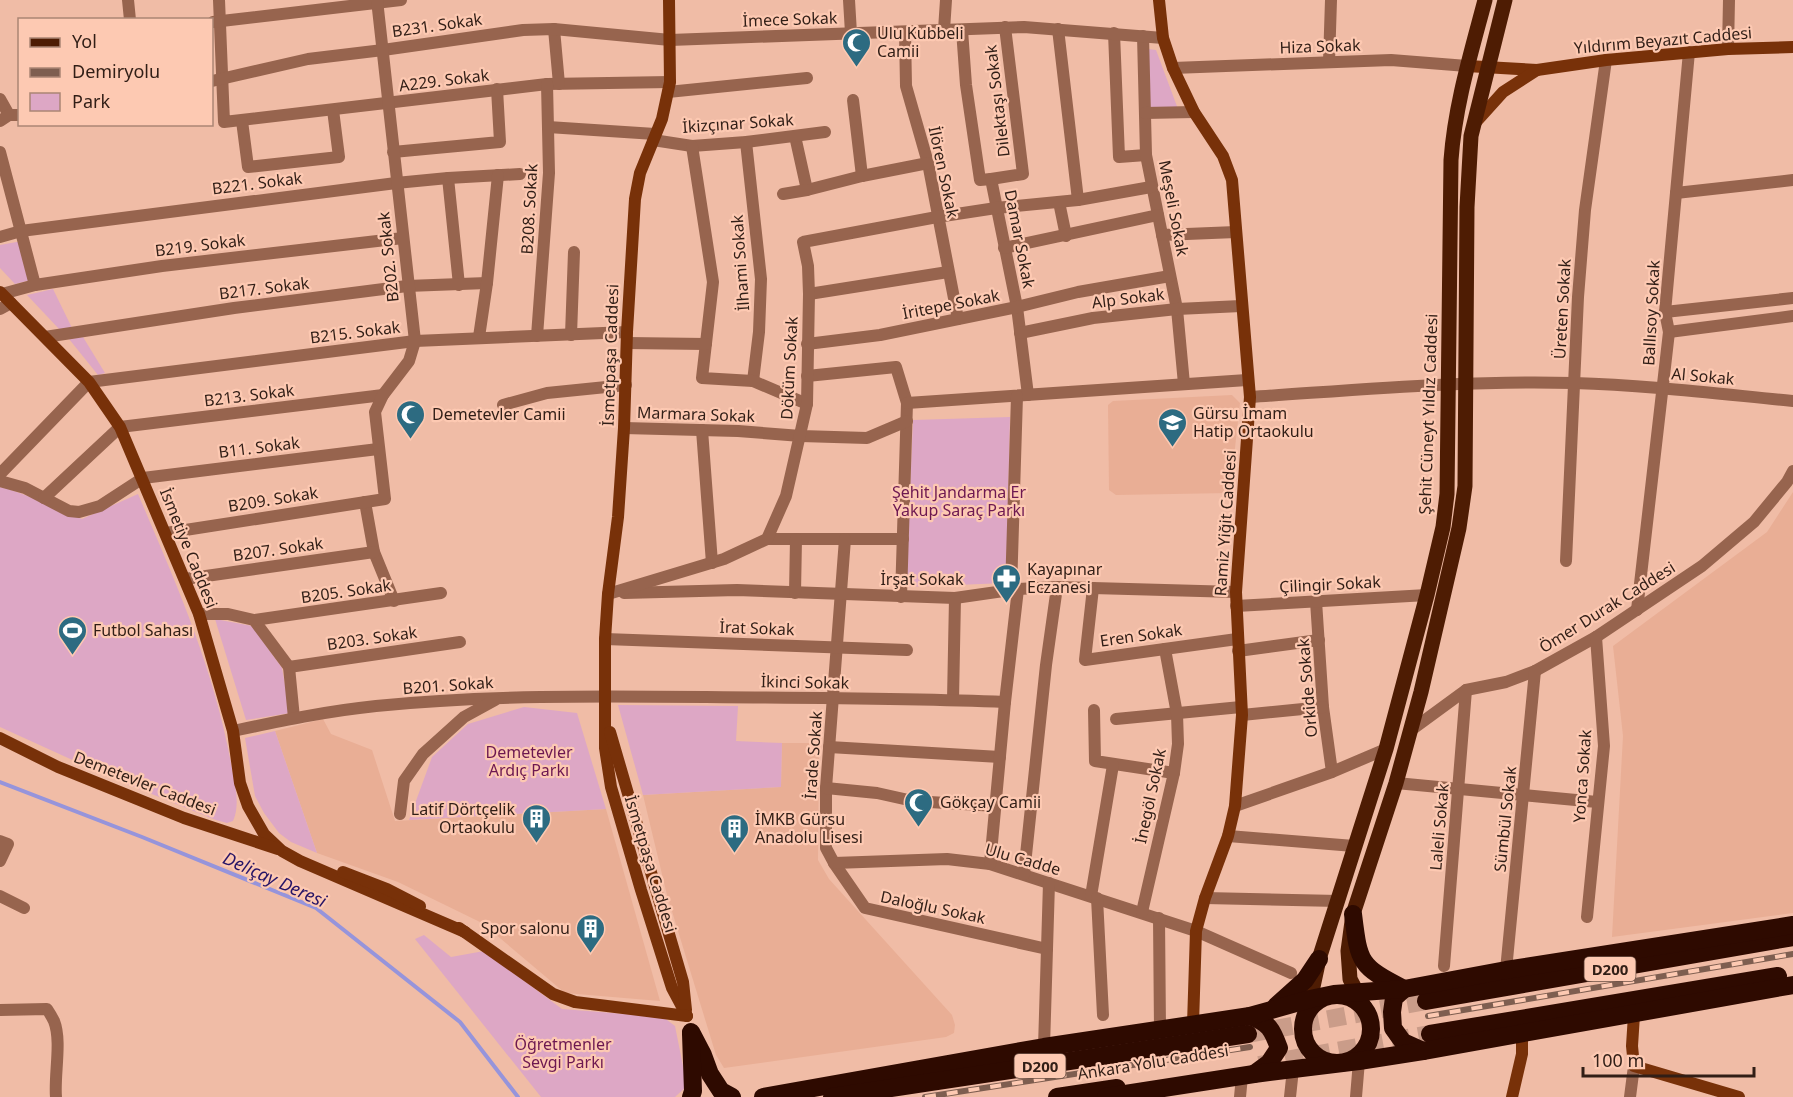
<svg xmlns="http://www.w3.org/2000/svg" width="1793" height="1097" font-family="'Noto Sans',sans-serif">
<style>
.built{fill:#e9ae95}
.green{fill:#dda7c5}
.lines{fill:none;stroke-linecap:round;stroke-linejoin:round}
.stream{stroke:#9694db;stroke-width:4}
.highway-tunnel{stroke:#ca9c89;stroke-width:18;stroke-dasharray:18 9;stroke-linecap:butt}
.street{stroke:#97644e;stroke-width:12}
.secondary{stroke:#783109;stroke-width:12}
.primary{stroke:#4e1c03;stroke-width:15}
.highway{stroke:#2e0a00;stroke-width:18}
.rail-casing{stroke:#7e5e50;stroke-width:6}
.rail{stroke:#fdc9b2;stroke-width:4;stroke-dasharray:11;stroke-linecap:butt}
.labels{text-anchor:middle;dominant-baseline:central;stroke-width:4.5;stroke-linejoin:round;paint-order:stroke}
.shield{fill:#fdc9b2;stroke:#6e5145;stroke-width:1.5}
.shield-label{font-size:15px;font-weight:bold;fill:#311e16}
.street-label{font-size:16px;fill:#311e16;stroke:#fdc9b2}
.poi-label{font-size:16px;fill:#311e16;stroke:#fdc9b2;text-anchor:start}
.park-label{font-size:16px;fill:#6d1851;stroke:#fdc9b2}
.water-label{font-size:18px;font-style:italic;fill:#271466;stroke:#fdc9b2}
</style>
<rect width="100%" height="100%" fill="#f0bca6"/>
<g class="built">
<polygon points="1232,395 1240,403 1230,493 1116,495 1109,490 1108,405 1113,401"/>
<polygon points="1793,492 1793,913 1612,937 1623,736 1613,646 1767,532"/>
<polygon points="323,719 331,734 372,750 395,821 606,809 660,1001 565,993 482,923 398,882 317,853 275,731"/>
<polygon points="782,743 819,743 818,860 829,879 952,1015 955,1025 954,1033 946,1037 724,1068 716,1055 667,895 643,795 781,787"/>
</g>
<g class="green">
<polygon points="1148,49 1156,50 1178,109 1149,109"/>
<polygon points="22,241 31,280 15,284 0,268 0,245"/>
<polygon points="53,289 72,328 60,330 27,295"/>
<polygon points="83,337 105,373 98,375 69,339"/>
<polygon points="1010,417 1006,583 906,587 913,420"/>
<path d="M0,487C29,494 54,509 82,519L138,494C176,583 213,666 231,763C234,780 241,804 233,821L227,823L216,820L112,778L0,727Z"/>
<polygon points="215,619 252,626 282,668 290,713 246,720"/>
<polygon points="618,705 738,706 736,741 782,743 781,787 643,795"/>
<polygon points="524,707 577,713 606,809 409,820 432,757 468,724"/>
<polygon points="275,731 317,853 291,842 279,833 264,813 255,796 245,738"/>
<polygon points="424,935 451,957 484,951 562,1009 663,1017 675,1026 687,1086 675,1097 541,1097 415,939"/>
</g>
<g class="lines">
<polyline class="stream" points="0,782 142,837 316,908 460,1022 518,1097"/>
<g class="highway-tunnel">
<polyline points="1248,1034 1426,1001"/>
<polyline points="1259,1065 1430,1034"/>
</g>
<g class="street">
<polyline points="128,0 130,20"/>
<polyline points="219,0 224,122 547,84 670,82"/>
<polyline points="849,0 851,33"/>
<polyline points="213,22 401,0"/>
<polyline points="554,29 559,84"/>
<polyline points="1058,29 1078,200"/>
<polyline points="944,30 946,0"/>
<polyline points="962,30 966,85 980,180 991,179 1017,307 1028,395"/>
<polyline points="905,32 906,86 928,163 958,319"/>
<polyline points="1114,33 1119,157 1146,155"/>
<polyline points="1143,36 1146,155 1177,309 1184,384"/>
<polyline points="1728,49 1729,0"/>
<polyline points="1329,62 1331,0"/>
<polyline points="1173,68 1391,60 1467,66"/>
<polyline points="212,81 308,59 383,50 523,30 554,29 670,40 1024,27 1163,38"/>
<polyline points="668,92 807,78"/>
<polyline points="0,99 9,115"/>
<polyline points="853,100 862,176"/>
<polyline points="1145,113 1194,112"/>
<polyline points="0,121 9,115 20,115"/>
<polyline points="242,121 248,167 339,157 333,110"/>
<polyline points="548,127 655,134"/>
<polyline points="795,136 807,190 862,176 928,163"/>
<polyline points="653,140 692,146 746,142 825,132"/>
<polyline points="746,142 761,279 759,332 753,381"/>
<polyline points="692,146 713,282 702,378 753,381 807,404"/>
<polyline points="0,152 35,285"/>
<polyline points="393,152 500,142 497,89"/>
<polyline points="448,178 459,285"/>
<polyline points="991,179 1023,174 1005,27"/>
<polyline points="1676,193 1793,180"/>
<polyline points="783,194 807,190"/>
<polyline points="1059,202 1066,236"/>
<polyline points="1162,235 1236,232"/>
<polyline points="0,237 21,231 396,183 448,178 520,174"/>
<polyline points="1004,248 1158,215"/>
<polyline points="2,294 35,285 162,266 403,238"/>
<polyline points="809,294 948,272"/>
<polyline points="0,309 11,303"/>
<polyline points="1665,312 1793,298"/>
<polyline points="1669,332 1793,316"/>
<polyline points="1020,333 1093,318 1177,309 1241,306"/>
<polyline points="571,335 574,252"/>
<polyline points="537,336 549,173 547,84"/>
<polyline points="45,337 234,308 407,286 487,283"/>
<polyline points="479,337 487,283 498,175"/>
<polyline points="627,343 706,344"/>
<polyline points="807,344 880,335 1017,307 1078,292 1170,276"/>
<polyline points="807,376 896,367 907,403 901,597"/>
<path d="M1250,397C1358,390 1466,380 1574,383C1647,385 1720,394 1793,401"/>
<polyline points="907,403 1247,380"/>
<polyline points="503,405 547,393 626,385"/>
<polyline points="624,428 738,431 801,436 867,438 907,421"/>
<polyline points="702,430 712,563"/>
<polyline points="0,474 89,382 415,341 627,332"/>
<polyline points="0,481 25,488 69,511 79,512 100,506 143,478 378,449"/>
<polyline points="44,498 120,427 383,395"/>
<polyline points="365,502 374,552 394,601"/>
<polyline points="166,533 385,499 375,412 383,395 409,361 415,341 377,0"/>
<polyline points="767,539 903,539"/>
<polyline points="845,539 826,788 826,848 834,863 865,908 1047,949"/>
<polyline points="1566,561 1578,297 1585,210 1606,60"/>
<polyline points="185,579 374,552"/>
<polyline points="1093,588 1085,660 1237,639"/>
<polyline points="1011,590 1017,396"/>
<polyline points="624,593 737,590 955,598 1018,589 1057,587 1236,592"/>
<polyline points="795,593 796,539"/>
<polyline points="608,594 724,559 767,539 786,496 807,404 809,294 808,266 803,242 937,217 996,208 1078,200 1151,187"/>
<polyline points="1316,601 1323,707 1332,772"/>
<polyline points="1236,606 1427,595"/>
<polyline points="1637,610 1669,332 1665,312 1689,52"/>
<polyline points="199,614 228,614 254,620 289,667 294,718"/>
<polyline points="254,620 441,593"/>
<polyline points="605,639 907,650"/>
<polyline points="1238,651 1319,640"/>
<polyline points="289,667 460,642"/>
<polyline points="953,700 955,598"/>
<polyline points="1094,710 1095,761 1174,773"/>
<polyline points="1242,715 1323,707"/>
<polyline points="1116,719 1241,707"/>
<path d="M233,731C280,721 327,711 376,706C485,695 596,696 706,697C806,698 905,698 1005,702"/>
<polyline points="1410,731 1466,690 1506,682 1535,671 1596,637 1702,566 1754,522 1787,482 1793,471"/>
<polyline points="829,747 1000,757"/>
<polyline points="1396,783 1597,802"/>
<polyline points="826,788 877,793 913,801 996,806"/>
<polyline points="1235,806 1332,772 1386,749"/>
<polyline points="400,814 404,781 423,754 464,717 495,700"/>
<polyline points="1228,836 1354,846"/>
<polyline points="0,841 8,844 0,861"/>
<polyline points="834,863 947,859 990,864 1196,931 1291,973"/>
<polyline points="990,864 1005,702 1018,589"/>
<polyline points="1024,874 1046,665 1057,587"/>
<polyline points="0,896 24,908"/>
<polyline points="1091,896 1113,765"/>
<polyline points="1097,898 1103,1015"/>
<polyline points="1205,898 1338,901"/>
<polyline points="1142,912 1174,773 1178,744 1177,714 1165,649"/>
<polyline points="1587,917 1604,746 1596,637"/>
<polyline points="1159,918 1160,1029"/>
<polyline points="1444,966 1466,690"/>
<polyline points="1506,970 1535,671"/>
<path d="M0,1010L47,1009C49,1012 52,1017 54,1021C62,1041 54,1075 56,1097"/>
<polyline points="1044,1047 1049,883"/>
<polyline points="1240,1097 1242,1076"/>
<polyline points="1290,1097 1293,1069"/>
<polyline points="1356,1097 1359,1061"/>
<polyline points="1630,1097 1634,1066"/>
</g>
<g class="secondary">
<polyline points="669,0 670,82 662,119 640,173 635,199 627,332 624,428 618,517 608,594 605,639 605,748 611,787 641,890 672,988 687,1016"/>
<polyline points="1159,0 1163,38 1173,68 1194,112 1223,156 1232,180 1250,397 1236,592 1242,715 1235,806 1228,836 1205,898 1196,931 1193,1024"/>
<polyline points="1467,66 1537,70 1606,60 1728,49 1793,47"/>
<polyline points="1475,123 1503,92 1537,70"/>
<polyline points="0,292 89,382 120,427 199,614 233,731 240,783 248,806 264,834 282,851 300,861 465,932"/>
<polyline points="610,732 683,982 686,1010"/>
<polyline points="0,738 58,767 184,818 278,849"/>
<polyline points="343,872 387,889 420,906"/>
<polyline points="459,928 553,994 575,1002 687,1016"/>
<polyline points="1634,1015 1632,1046 1634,1066 1739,1097"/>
<polyline points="1512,1097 1522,1054 1522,1032"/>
</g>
<g class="primary">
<polyline points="1365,1008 1350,979 1348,951 1353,914 1396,783 1421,692 1459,528 1465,486 1467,207 1471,136 1505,0"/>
<path d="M1308,1010L1319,959L1386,749L1427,595L1443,527L1447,494L1451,160C1455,105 1471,53 1485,0"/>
</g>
<g class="highway">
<path d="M1353,914C1359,963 1359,966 1404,989L1394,998L1392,1012L1393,1028L1403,1042L1423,1051"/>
<circle cx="1337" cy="1029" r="34"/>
<polyline points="1426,1001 1793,937"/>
<polyline points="1276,1006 1305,980 1319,959"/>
<path d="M1250,1016C1269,1023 1272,1029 1279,1048L1269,1063L1254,1074"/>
<polyline points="691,1032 703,1055 710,1074 721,1091 732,1097"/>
<polyline points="1430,1034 1778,976"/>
<polyline points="691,1097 693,1091 691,1034"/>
<polyline points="763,1097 1044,1047 1250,1016 1310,999 1334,994 1404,989 1506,970 1793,925"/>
<polyline points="832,1097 1248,1034"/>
<polyline points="1057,1097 1117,1088"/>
<polyline points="1106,1097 1254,1074 1359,1061 1423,1051 1793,985"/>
</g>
<defs>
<g id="rail">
<polyline points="1428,1016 1793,954"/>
<polyline points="925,1097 1250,1047"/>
</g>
</defs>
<use href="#rail" class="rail-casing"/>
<use href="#rail" class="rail"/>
</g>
<defs>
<symbol id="mosque-pin" viewBox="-11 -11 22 30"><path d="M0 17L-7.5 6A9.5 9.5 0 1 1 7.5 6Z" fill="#2d6b81" stroke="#fdc9b2"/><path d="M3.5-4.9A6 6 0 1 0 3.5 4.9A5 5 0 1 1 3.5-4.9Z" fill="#fff"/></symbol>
<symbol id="school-pin" viewBox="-11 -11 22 30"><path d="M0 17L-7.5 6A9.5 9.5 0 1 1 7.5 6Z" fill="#2d6b81" stroke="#fdc9b2"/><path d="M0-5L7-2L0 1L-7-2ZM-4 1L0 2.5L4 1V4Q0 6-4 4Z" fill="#fff"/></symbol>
<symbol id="pharmacy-pin" viewBox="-11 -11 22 30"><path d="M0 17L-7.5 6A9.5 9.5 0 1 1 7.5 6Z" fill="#2d6b81" stroke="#fdc9b2"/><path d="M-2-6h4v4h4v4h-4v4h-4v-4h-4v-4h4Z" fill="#fff"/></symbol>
<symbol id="stadium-pin" viewBox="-11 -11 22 30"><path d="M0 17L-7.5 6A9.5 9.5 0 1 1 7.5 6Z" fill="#2d6b81" stroke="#fdc9b2"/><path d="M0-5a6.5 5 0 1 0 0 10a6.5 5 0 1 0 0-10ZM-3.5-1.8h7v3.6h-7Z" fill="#fff"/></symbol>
<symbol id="building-pin" viewBox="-11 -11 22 30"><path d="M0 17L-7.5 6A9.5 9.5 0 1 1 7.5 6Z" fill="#2d6b81" stroke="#fdc9b2"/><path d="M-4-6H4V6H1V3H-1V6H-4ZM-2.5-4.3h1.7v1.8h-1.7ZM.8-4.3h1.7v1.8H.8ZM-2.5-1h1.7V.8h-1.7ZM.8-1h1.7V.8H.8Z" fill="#fff"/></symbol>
</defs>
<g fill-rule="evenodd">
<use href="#mosque-pin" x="840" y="26" width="33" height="45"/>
<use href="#mosque-pin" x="394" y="398" width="33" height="45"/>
<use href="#school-pin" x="1156" y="406" width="33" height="45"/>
<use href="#pharmacy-pin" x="990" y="562" width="33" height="45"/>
<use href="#stadium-pin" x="56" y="614" width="33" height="45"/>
<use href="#mosque-pin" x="902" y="786" width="33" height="45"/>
<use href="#building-pin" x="520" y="802" width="33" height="45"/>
<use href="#building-pin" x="718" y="812" width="33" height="45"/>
<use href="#building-pin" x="574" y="912" width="33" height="45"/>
</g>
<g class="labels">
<g class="shield">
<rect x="1584.5" y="957" width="51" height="24" rx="4.5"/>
<rect x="1014.5" y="1054" width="51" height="24" rx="4.5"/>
</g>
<g class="shield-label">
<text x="1610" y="969">D200</text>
<text x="1040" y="1066">D200</text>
</g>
<g class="street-label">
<text transform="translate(790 19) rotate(-2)">İmece Sokak</text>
<text transform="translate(437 25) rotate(-8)">B231. Sokak</text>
<text transform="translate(1663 40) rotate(-5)">Yıldırım Beyazıt Caddesi</text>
<text transform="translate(1320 46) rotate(-2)">Hiza Sokak</text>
<text transform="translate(444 80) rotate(-7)">A229. Sokak</text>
<text transform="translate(997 101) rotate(-97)">Dilektaşı Sokak</text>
<text transform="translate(738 123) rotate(-4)">İkizçınar Sokak</text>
<text transform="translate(944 172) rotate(78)">İlören Sokak</text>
<text transform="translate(257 183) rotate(-7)">B221. Sokak</text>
<text transform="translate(1174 208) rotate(79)">Meşeli Sokak</text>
<text transform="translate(529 209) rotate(-87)">B208. Sokak</text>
<text transform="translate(1020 239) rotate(79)">Damar Sokak</text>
<text transform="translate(200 245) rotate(-7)">B219. Sokak</text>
<text transform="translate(388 257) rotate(-96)">B202. Sokak</text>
<text transform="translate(740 263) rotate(-94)">İlhami Sokak</text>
<text transform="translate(264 288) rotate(-7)">B217. Sokak</text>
<text transform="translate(1128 298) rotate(-7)">Alp Sokak</text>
<text transform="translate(951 304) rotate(-11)">İritepe Sokak</text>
<text transform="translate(1562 309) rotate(-87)">Üreten Sokak</text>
<text transform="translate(1651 313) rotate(-87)">Ballısoy Sokak</text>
<text transform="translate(355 332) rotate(-7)">B215. Sokak</text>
<text transform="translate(610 355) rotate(-88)">İsmetpaşa Caddesi</text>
<text transform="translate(789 368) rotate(-87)">Döküm Sokak</text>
<text transform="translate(1703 376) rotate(5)">Al Sokak</text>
<text transform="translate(249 395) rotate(-7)">B213. Sokak</text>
<text transform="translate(696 414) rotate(2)">Marmara Sokak</text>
<text transform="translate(1428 414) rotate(-88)">Şehit Cüneyt Yıldız Caddesi</text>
<text transform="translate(259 447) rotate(-7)">B11. Sokak</text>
<text transform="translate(273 499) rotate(-9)">B209. Sokak</text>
<text transform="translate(1225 523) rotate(-86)">Ramiz Yiğit Caddesi</text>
<text transform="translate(189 548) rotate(68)">İsmetiye Caddesi</text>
<text transform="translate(278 549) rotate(-8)">B207. Sokak</text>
<text x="922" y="579">İrşat Sokak</text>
<text transform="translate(1330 584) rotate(-3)">Çilingir Sokak</text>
<text transform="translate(346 591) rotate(-8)">B205. Sokak</text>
<text transform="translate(1607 607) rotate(-32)">Ömer Durak Caddesi</text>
<text transform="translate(757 628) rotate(2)">İrat Sokak</text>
<text transform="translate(1141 635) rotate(-8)">Eren Sokak</text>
<text transform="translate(372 638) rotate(-8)">B203. Sokak</text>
<text transform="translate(805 682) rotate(1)">İkinci Sokak</text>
<text transform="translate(448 685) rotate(-4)">B201. Sokak</text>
<text transform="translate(1307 688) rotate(-95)">Orkide Sokak</text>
<text transform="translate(813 755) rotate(-86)">İrade Sokak</text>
<text transform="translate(1582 776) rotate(-86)">Yonca Sokak</text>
<text transform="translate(145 783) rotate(21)">Demetevler Caddesi</text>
<text transform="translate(1150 796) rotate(-78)">İnegöl Sokak</text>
<text transform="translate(1505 819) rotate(-84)">Sümbül Sokak</text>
<text transform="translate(1439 827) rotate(-85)">Laleli Sokak</text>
<text transform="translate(1023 859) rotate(16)">Ulu Cadde</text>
<text transform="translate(651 864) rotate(73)">İsmetpaşa Caddesi</text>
<text transform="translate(933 907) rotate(12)">Daloğlu Sokak</text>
<text transform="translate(1153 1062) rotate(-9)">Ankara Yolu Caddesi</text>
</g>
<g class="poi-label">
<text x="877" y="33">Ulu Kubbeli<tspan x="877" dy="18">Camii</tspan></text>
<text x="1193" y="413">Gürsu İmam<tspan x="1193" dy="18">Hatip Ortaokulu</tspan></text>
<text x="432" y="414">Demetevler Camii</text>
<text x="1027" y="569">Kayapınar<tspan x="1027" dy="18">Eczanesi</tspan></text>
<text x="93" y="630">Futbol Sahası</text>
<text x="940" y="802">Gökçay Camii</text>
<text x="515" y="809" text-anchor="end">Latif Dörtçelik<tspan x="515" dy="18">Ortaokulu</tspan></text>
<text x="755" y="819">İMKB Gürsu<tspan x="755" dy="18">Anadolu Lisesi</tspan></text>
<text x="570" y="928" text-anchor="end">Spor salonu</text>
</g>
<g class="park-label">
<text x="959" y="492">Şehit Jandarma Er<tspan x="959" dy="18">Yakup Saraç Parkı</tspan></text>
<text x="529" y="752">Demetevler<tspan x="529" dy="18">Ardıç Parkı</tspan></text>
<text x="563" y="1044">Öğretmenler<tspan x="563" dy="18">Sevgi Parkı</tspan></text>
</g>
<g class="water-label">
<text transform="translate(275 879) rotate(24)">Deliçay Deresi</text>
</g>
</g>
<rect x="18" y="18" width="195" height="108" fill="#fdc9b2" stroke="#ab8574" stroke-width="1.5"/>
<rect x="30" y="38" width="30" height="9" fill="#4e1c03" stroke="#ab8574" stroke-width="1.5"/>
<text x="72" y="48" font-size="18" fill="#311e16">Yol</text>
<rect x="30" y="68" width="30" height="9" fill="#7e5e50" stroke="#ab8574" stroke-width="1.5"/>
<text x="72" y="78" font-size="18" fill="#311e16">Demiryolu</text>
<rect x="30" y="93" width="30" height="18" fill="#dda7c5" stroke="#ab8574" stroke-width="1.5"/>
<text x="72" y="108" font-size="18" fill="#311e16">Park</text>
<path d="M1583 1067v9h171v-9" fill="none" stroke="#311e16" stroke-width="3"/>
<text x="1592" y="1067" font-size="18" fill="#311e16" stroke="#fdc9b2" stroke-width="4.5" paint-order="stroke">100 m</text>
</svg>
